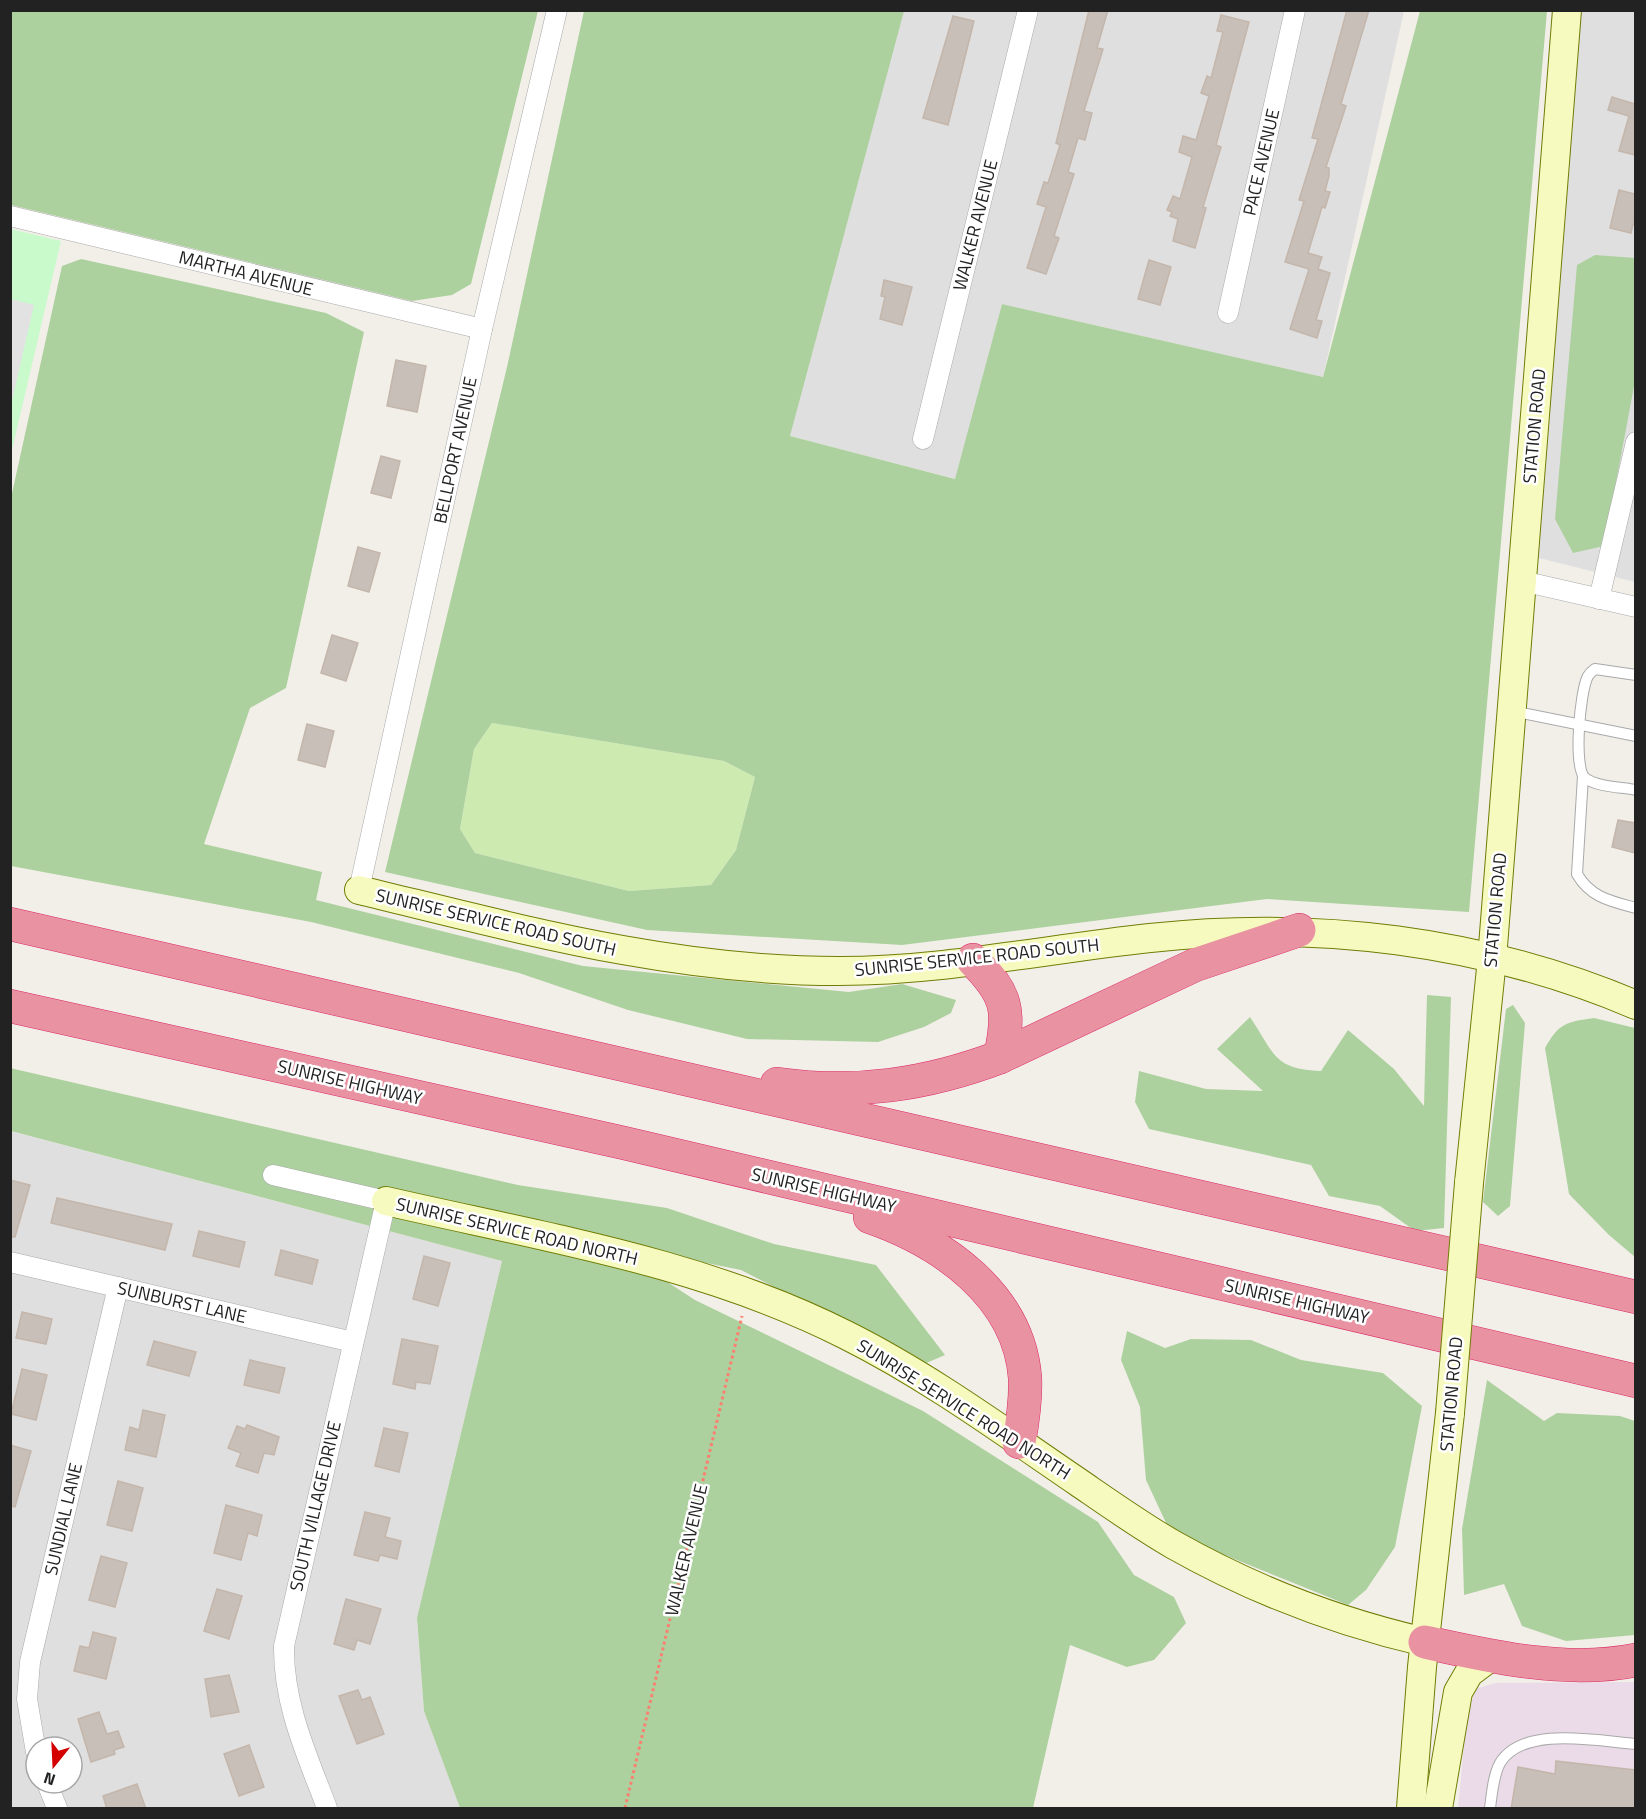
<svg xmlns="http://www.w3.org/2000/svg" width="1646" height="1819" font-family="'Titillium Web',sans-serif">
<style>
.residential{fill:#e0dfdf;fill-rule:evenodd}
.industrial{fill:#ebdbe8}
.grass{fill:#cdebb0}
.forest{fill:#add19e;fill-rule:evenodd}
.park{fill:#c8facc}
.parking{fill:#e2e2e2}
.building{fill:#c7bfb8;stroke:#c4b6ab;stroke-width:1.5}
.lines{fill:none;stroke-linecap:round;stroke-linejoin:round}
.lane-casing{stroke:#a9a9a9;stroke-width:12}
.street-casing{stroke:#a9a9a9;stroke-width:21}
.secondary-casing{stroke:#707d05;stroke-width:30}
.highway-casing{stroke:#dc2a67;stroke-width:34}
.path{stroke:#fa8072;stroke-width:3;stroke-dasharray:3 3;stroke-linecap:butt}
.lane{stroke:#fff;stroke-width:10}
.street{stroke:#fff;stroke-width:20}
.secondary{stroke:#f7fabf;stroke-width:28}
.highway{stroke:#e892a2;stroke-width:33}
.secondary-bridge-casing{stroke:#707d05;stroke-width:30;stroke-linecap:butt}
.secondary-bridge{stroke:#f7fabf;stroke-width:28}
.labels{text-anchor:middle;dominant-baseline:central;stroke-width:5;stroke-linejoin:round;paint-order:stroke}
.street-label{font-size:18px;fill:#222;stroke:#fff}
</style>
<rect width="100%" height="100%" fill="#f2efe9"/>
<g class="residential">
<polygon points="897,11 1404,11 1323,377 1002,304 956,479 790,436"/>
<polygon points="1580,11 1635,11 1635,582 1535,557"/>
<path d="M10,1131L502,1261L417,1619L424,1711L460,1808H11ZM36,1747H72V1783H36Z"/>
</g>
<polygon class="industrial" points="1635,1682 1635,1808 1458,1808 1466,1724 1475,1689 1495,1683"/>
<polygon class="grass" points="492,723 724,761 755,777 736,850 711,885 629,891 475,853 460,829 474,749"/>
<g class="forest">
<polygon points="11,10 538,11 471,284 452,295 412,301 11,205"/>
<path d="M584,11H904L790,436L955,479L1002,304L1323,377L1420,11H1547L1469,912L1267,899L902,945L647,930L385,872L507,367ZM492,723L724,761L755,777L736,850L711,885L629,891L475,853L460,829L474,749Z"/>
<polygon points="1595,255 1636,258 1635,381 1604,546 1573,553 1555,519 1577,265"/>
<polygon points="81,259 326,313 364,332 286,688 250,708 204,844 322,872 316,900 583,966 849,992 902,984 956,1000 951,1013 924,1027 878,1042 747,1039 628,1010 519,973 311,922 11,866 11,498 62,266"/>
<path d="M1427,995L1451,997L1444,1228L1415,1231L1380,1206L1329,1196L1311,1165L1149,1129L1135,1102L1139,1071L1206,1089L1263,1091L1217,1049L1250,1017C1275,1054 1273,1069 1321,1071L1348,1030L1394,1069L1424,1106Z"/>
<polygon points="1513,1005 1525,1023 1510,1206 1498,1216 1483,1202 1506,1009"/>
<path d="M1594,1018L1635,1028V1257L1609,1235L1569,1194L1545,1048C1559,1023 1566,1022 1594,1018Z"/>
<polygon points="10,1068 518,1185 667,1208 774,1244 876,1265 945,1355 924,1364 741,1270 607,1243 695,1300 923,1411 1098,1522 1134,1575 1174,1597 1186,1623 1154,1660 1127,1667 1070,1645 1033,1808 460,1808 424,1711 417,1618 502,1261 11,1131"/>
<polygon points="1127,1331 1165,1348 1191,1339 1251,1340 1301,1360 1383,1373 1422,1406 1395,1547 1366,1590 1348,1605 1217,1552 1167,1525 1146,1480 1140,1407 1121,1360"/>
<polygon points="1487,1380 1544,1421 1557,1413 1620,1416 1635,1421 1635,1635 1566,1641 1522,1626 1504,1584 1464,1595 1462,1529"/>
</g>
<polygon class="park" points="11,229 61,241 11,454"/>
<polygon class="parking" points="11,299 34,305 11,405 10,299"/>
<g class="building">
<polygon points="1089,10 1108,10 1097,48 1103,49 1084,111 1092,113 1085,140 1078,138 1068,172 1074,174 1054,236 1059,238 1046,274 1027,268 1046,207 1037,204 1044,182 1048,183 1060,145 1056,143"/>
<polygon points="1347,10 1369,10 1341,104 1346,106 1326,167 1329,168 1329,176 1325,191 1330,192 1325,208 1322,207 1308,253 1322,257 1318,269 1330,273 1316,320 1322,321 1317,338 1290,329 1309,269 1285,262 1304,201 1299,200 1318,139 1312,138"/>
<polygon points="1221,15 1249,22 1216,145 1221,147 1203,207 1206,208 1195,248 1173,241 1178,219 1170,216 1172,212 1167,210 1173,196 1180,199 1192,157 1179,152 1183,136 1196,140 1209,96 1201,93 1207,76 1211,78 1223,32 1217,31"/>
<polygon points="953,16 974,21 948,125 923,118"/>
<polygon points="1612,97 1635,104 1635,155 1619,151 1629,116 1608,110"/>
<polygon points="1619,190 1635,194 1635,225 1633,224 1631,233 1610,228"/>
<polygon points="1149,260 1171,267 1160,305 1138,299"/>
<polygon points="884,280 912,287 902,325 880,319 885,297 881,296"/>
<polygon points="396,360 426,366 417,412 387,406"/>
<polygon points="381,456 400,461 391,498 371,493"/>
<polygon points="358,547 380,553 369,592 348,586"/>
<polygon points="332,635 358,643 346,681 321,673"/>
<polygon points="307,724 334,731 325,767 298,760"/>
<polygon points="1618,820 1635,823 1635,853 1612,847"/>
<polygon points="10,1180 30,1185 15,1237 10,1237"/>
<polygon points="57,1198 172,1224 165,1250 51,1223"/>
<polygon points="199,1231 245,1242 239,1267 193,1256"/>
<polygon points="281,1250 318,1260 312,1284 275,1275"/>
<polygon points="424,1256 450,1263 438,1306 413,1299"/>
<polygon points="22,1312 52,1319 46,1344 16,1338"/>
<polygon points="402,1339 438,1346 430,1384 416,1382 415,1389 393,1384"/>
<polygon points="154,1341 196,1352 189,1376 147,1365"/>
<polygon points="250,1360 285,1368 279,1393 244,1385"/>
<polygon points="22,1369 47,1375 36,1420 11,1414"/>
<polygon points="143,1410 165,1415 156,1457 125,1450 130,1427 139,1430"/>
<polygon points="247,1425 279,1437 274,1455 264,1453 258,1473 236,1466 241,1453 228,1448 237,1426 245,1429"/>
<polygon points="384,1428 408,1433 399,1472 375,1466"/>
<polygon points="10,1445 31,1451 15,1507 10,1506"/>
<polygon points="118,1481 143,1488 132,1531 107,1525"/>
<polygon points="226,1505 262,1515 257,1536 248,1533 241,1560 214,1553"/>
<polygon points="365,1512 390,1518 385,1537 401,1541 397,1559 380,1555 378,1561 354,1555"/>
<polygon points="101,1556 127,1563 115,1607 89,1600"/>
<polygon points="217,1589 242,1596 229,1639 204,1631"/>
<polygon points="346,1599 381,1609 370,1644 357,1640 354,1650 334,1644"/>
<polygon points="93,1632 116,1638 106,1679 74,1671 80,1646 89,1648"/>
<polygon points="229,1675 239,1712 211,1717 205,1679"/>
<polygon points="358,1690 362,1700 370,1697 384,1734 357,1744 339,1696"/>
<polygon points="99,1712 107,1734 118,1731 124,1747 114,1750 115,1754 91,1762 78,1719"/>
<polygon points="249,1745 264,1787 239,1796 224,1754"/>
<polygon points="1556,1761 1635,1770 1635,1809 1511,1809 1518,1767 1555,1774"/>
<polygon points="137,1784 146,1809 107,1809 103,1796"/>
</g>
<g class="lines">
<defs>
<g id="lane">
<path d="M1636,675L1595,669C1592,671 1590,673 1588,676C1580,690 1573,768 1585,778C1597,787 1621,787 1636,790"/>
<polyline points="1512,711 1636,736"/>
<path d="M1583,776L1577,874C1590,897 1610,901 1636,908"/>
<path d="M1490,1808C1492,1794 1493,1776 1500,1763C1523,1725 1598,1741 1636,1744"/>
</g>
<g id="street">
<polyline points="10,216 482,329"/>
<polyline points="1228,313 1295,10"/>
<polyline points="923,439 1028,10"/>
<polyline points="1522,581 1636,607"/>
<polyline points="1599,599 1636,442"/>
<polyline points="359,890 482,329 557,10"/>
<path d="M273,1175L386,1201L284,1646C283,1704 307,1755 327,1808"/>
<polyline points="10,1262 353,1342"/>
<polyline points="36,1752 27,1699 30,1662 118,1287"/>
<polyline points="47,1783 57,1808"/>
</g>
<g id="secondary">
<path d="M359,890C521,929 670,971 839,971C943,971 1047,949 1150,938C1314,920 1483,940 1636,1005"/>
<polyline points="1469,1183 1492,959 1567,10"/>
<path d="M386,1201C542,1237 702,1262 846,1335C928,1376 1003,1431 1078,1482C1110,1504 1141,1526 1174,1545C1252,1589 1338,1622 1425,1642"/>
<polyline points="1411,1808 1422,1667 1450,1413"/>
<polyline points="1438,1808 1458,1692 1469,1673 1493,1655"/>
</g>
<g id="highway">
<polyline points="10,924 1636,1297"/>
<path d="M973,960C1007,994 1011,1010 1000,1057"/>
<polyline points="10,1006 624,1143 1636,1381"/>
<path d="M777,1084C855,1095 926,1085 1000,1057L1195,965L1299,930"/>
<path d="M870,1217C942,1242 1019,1295 1025,1378C1026,1400 1023,1420 1019,1442"/>
<path d="M1425,1642C1492,1657 1567,1674 1636,1660"/>
</g>
</defs>
<use href="#lane" class="lane-casing"/>
<use href="#street" class="street-casing"/>
<use href="#secondary" class="secondary-casing"/>
<use href="#highway" class="highway-casing"/>
<polyline class="path" points="625,1808 742,1316"/>
<use href="#lane" class="lane"/>
<use href="#street" class="street"/>
<use href="#secondary" class="secondary"/>
<use href="#highway" class="highway"/>
<defs>
<polyline id="secondary-bridge" points="1450,1413 1469,1183"/>
</defs>
<use href="#secondary-bridge" class="secondary-bridge-casing"/>
<use href="#secondary-bridge" class="secondary-bridge"/>
</g>
<g class="labels">
<g class="street-label">
<text transform="translate(1261 162) rotate(-77)">PACE AVENUE</text>
<text transform="translate(975 225) rotate(-76)">WALKER AVENUE</text>
<text transform="translate(246 273) rotate(14)">MARTHA AVENUE</text>
<text transform="translate(1534 426) rotate(-85)">STATION ROAD</text>
<text transform="translate(455 450) rotate(-78)">BELLPORT AVENUE</text>
<text transform="translate(1495 910) rotate(-85)">STATION ROAD</text>
<text transform="translate(496 922) rotate(13)">SUNRISE SERVICE ROAD SOUTH</text>
<text transform="translate(977 957) rotate(-6)">SUNRISE SERVICE ROAD SOUTH</text>
<text transform="translate(350 1082) rotate(13)">SUNRISE HIGHWAY</text>
<text transform="translate(824 1190) rotate(13)">SUNRISE HIGHWAY</text>
<text transform="translate(517 1231) rotate(13)">SUNRISE SERVICE ROAD NORTH</text>
<text transform="translate(1297 1301) rotate(13)">SUNRISE HIGHWAY</text>
<text transform="translate(182 1302) rotate(13)">SUNBURST LANE</text>
<text transform="translate(1451 1394) rotate(-85)">STATION ROAD</text>
<text transform="translate(964 1409) rotate(32)">SUNRISE SERVICE ROAD NORTH</text>
<text transform="translate(315 1506) rotate(-77)">SOUTH VILLAGE DRIVE</text>
<text transform="translate(63 1519) rotate(-77)">SUNDIAL LANE</text>
<text transform="translate(686 1550) rotate(-77)">WALKER AVENUE</text>
</g>
</g>
<rect width="1646" height="1819" fill="none" stroke="#222222" stroke-width="24"/>
<g transform="translate(54 1765) rotate(198)"><circle r="28" fill="#ffffff" stroke="#a7a7a7" stroke-width="1.5"/>
<path d="M0-4.5L10 22L0 15L-10 22Z" fill="#d40000"/>
<text y="-9" font-size="16" font-weight="bold" text-anchor="middle" fill="#222222">N</text>
</g>
</svg>
